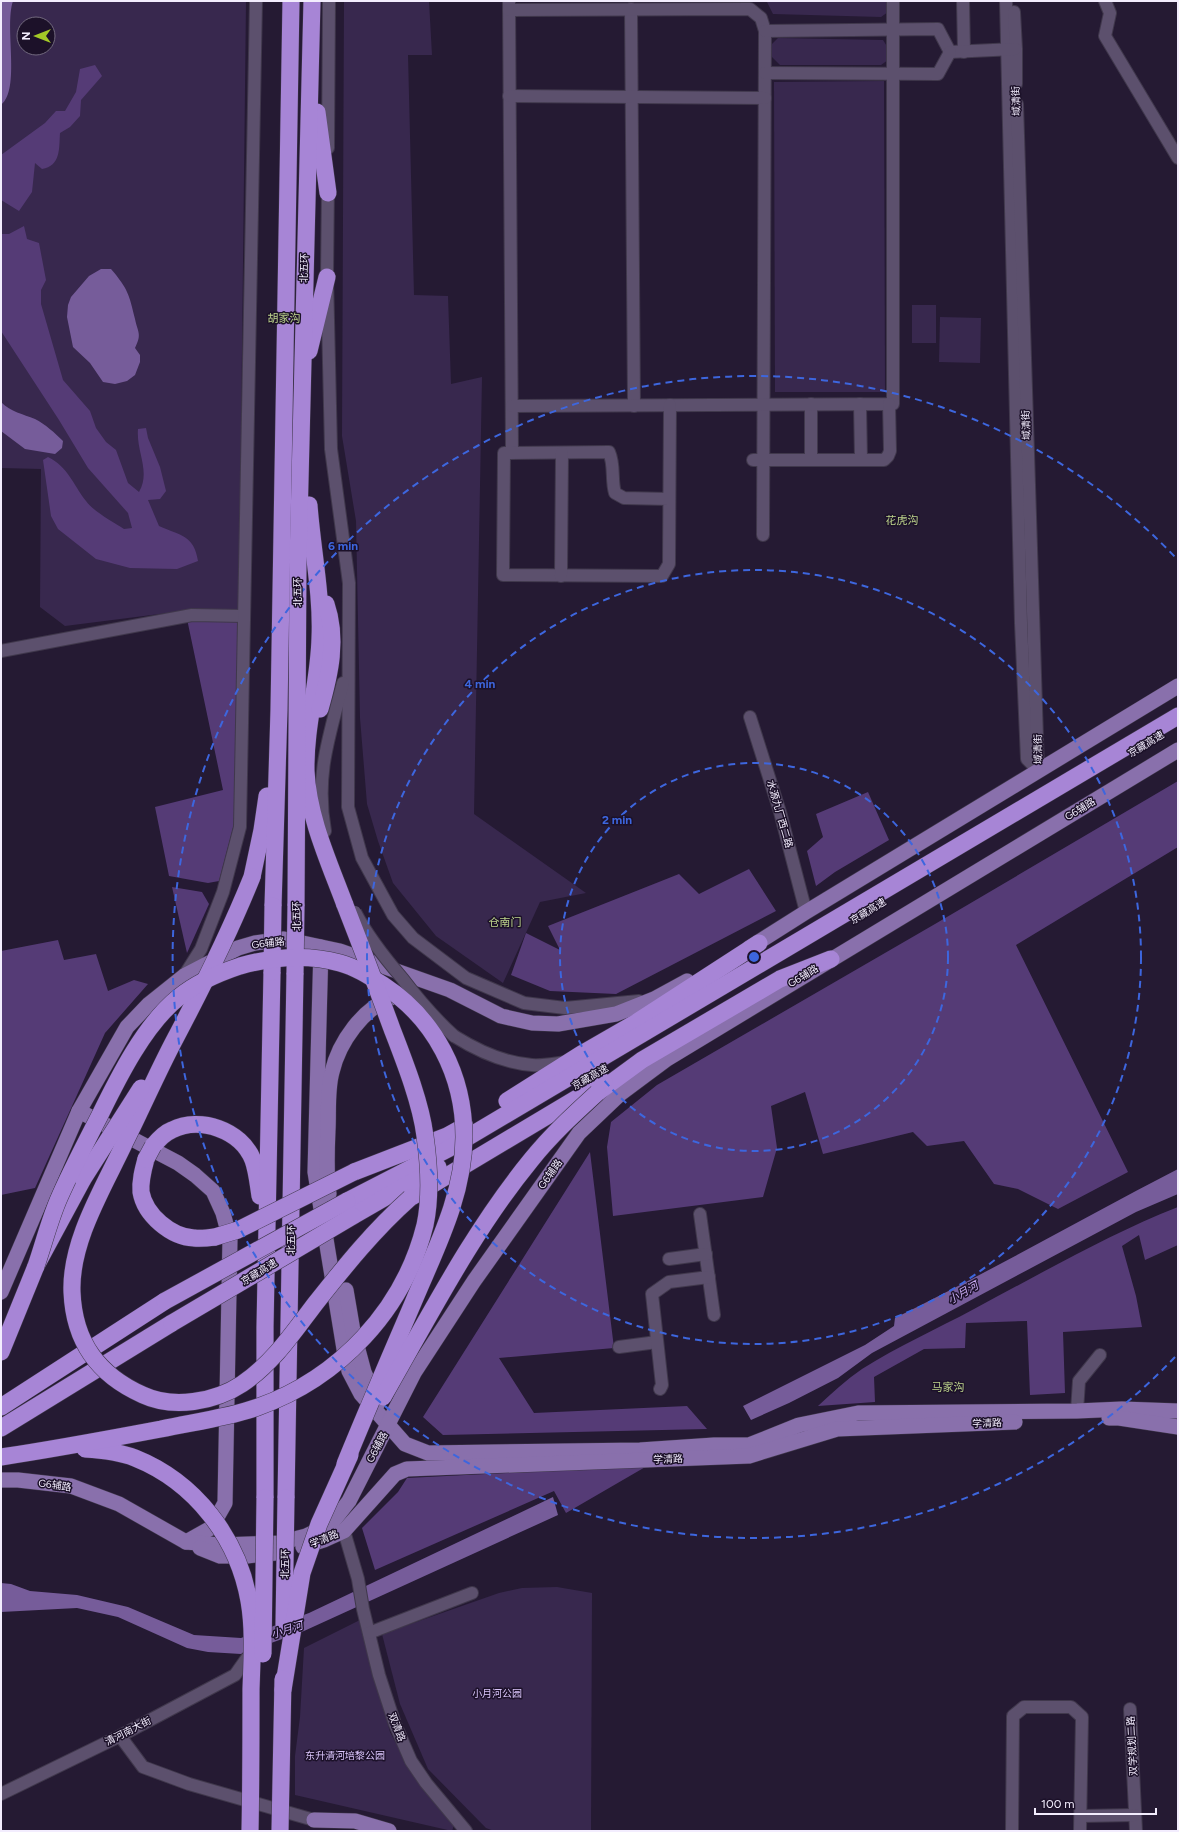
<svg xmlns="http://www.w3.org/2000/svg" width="1179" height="1832" font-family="Figtree,'Noto Sans SC',sans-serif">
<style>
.green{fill:#38284e;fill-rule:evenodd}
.forest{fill:#553b76}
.water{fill:#765c9a}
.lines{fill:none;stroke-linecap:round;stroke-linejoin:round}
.minor-casing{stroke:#40384c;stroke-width:14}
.major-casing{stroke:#40384c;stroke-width:16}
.highway-casing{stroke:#40384c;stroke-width:18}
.minor{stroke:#5c506d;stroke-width:12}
.major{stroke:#8970ac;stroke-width:15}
.highway{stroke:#a785d6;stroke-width:17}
.minor-bridge-casing{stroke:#40384c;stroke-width:14;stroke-linecap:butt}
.highway-bridge-casing{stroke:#40384c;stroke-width:18;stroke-linecap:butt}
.minor-bridge{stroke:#5c506d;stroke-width:12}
.highway-bridge{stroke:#a785d6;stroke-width:17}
.ring{fill:none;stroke:#3d66de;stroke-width:2;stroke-dasharray:7 5}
.labels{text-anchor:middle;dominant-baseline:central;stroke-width:3;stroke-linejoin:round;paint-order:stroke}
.street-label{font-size:10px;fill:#f3edfe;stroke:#1c1129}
.park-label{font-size:10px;fill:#dbc6fc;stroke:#1c1129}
.neighbourhood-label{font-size:11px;fill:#bed58c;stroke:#1c1129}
.water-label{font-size:11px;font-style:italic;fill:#cbaef6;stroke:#1c1129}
.centre{fill:#3d66de;stroke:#1c1129;stroke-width:2}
.ring-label{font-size:12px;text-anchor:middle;font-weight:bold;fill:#3d66de;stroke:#1c1129;stroke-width:3;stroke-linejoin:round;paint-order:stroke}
</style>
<rect width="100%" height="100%" fill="#251a33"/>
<g class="green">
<path d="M1,1H246L239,611L199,609L65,626L40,607L41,469L1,468ZM24,24H48V48H24Z"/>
<polygon points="344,1 429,1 432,55 408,55 414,295 448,296 451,384 482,377 474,814 586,893 540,902 503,983 436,936 393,883 378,841 367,804 360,718 356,521 342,436"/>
<polygon points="761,1 887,1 888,12 881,17 773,14 767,2"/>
<polygon points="778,38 883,40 888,48 888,60 881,65 780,65 771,56 771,45"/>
<polygon points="884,81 885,392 775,392 774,82"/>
<rect x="912" y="305" width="24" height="38"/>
<polygon points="940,317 981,318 980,363 939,362"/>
<polygon points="557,1587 592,1593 591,1831 494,1831 486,1828 428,1769 400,1704 382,1634 499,1593 522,1588"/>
<polygon points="360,1620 390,1732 410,1770 455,1822 452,1831 295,1795 295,1756 300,1717 304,1648"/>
</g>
<g class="forest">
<path d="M95,65L102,76L81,100L80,116L70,127L60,133C59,148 61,166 42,169L35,163L32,192L19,211L1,200V155L45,123L56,111H65L76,92L80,69Z"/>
<path d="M24,226L27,239L39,243L46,280L41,290V304L63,380L90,411L96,428L106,442L116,450L128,483L139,492C151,471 136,452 138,429L146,428L148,438L160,467L166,491L160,499L148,500L159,526C181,536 194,535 198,561L177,569L130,568L96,559L58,529L51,516L43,460L48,457C69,468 72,483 86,501C93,511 113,522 124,529L132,528L128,513L88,468L59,420L1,331V234H9Z"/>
<polygon points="187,619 241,621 234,824 219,881 208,883 169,876 155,807 223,790"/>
<polygon points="1178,781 1178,847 1016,945 1128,1172 1058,1209 1018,1189 994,1184 964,1141 927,1146 913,1132 823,1154 805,1092 771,1106 777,1148 763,1197 613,1216 607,1147 611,1122 657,1085 935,924"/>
<polygon points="868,792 889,840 835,872 816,886 807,851 823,837 816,814"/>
<polygon points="749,869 776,911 616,994 550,991 511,975 526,933 560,950 548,926 679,874 699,894"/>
<polygon points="172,887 202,892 209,904 187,953"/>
<polygon points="58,940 64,960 96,954 108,991 134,980 148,984 105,1033 35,1188 1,1195 1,951"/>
<polygon points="590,1152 614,1348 499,1358 534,1413 687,1406 707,1429 443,1435 423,1417"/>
<path d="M1178,1207V1245L1145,1260L1139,1235L1122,1246L1136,1296L1142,1327L1063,1332L1065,1393L1030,1395L1027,1321L966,1323L965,1348L924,1349L874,1377L875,1402L818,1406C832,1393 846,1380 862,1369C898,1346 937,1329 974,1309C1042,1273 1107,1235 1178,1207Z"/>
<polygon points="647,1466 566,1513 554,1491 375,1570 362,1528 398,1492 407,1478"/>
</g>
<g class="water">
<path d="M1,1H13C4,27 21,89 1,105Z"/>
<path d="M101,269H111C128,289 129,294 135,319C138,333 142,334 135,348L140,355V362L135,375L127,381L115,384L103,382L90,363L73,347L67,317L68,305L71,297L89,276Z"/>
<path d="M1,402C11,412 23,414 35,419C45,424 55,433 63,441L62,448L55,454L25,449L1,431Z"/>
<path d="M1178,1169V1194L1136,1212L872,1353L838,1378L789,1403L751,1420L743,1406L865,1345L894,1326L895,1318C991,1271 1083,1218 1178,1169Z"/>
<polygon points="553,1497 558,1515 304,1631 241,1654 208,1652 187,1648 118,1617 77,1608 1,1612 1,1583 11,1584 30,1591 77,1595 128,1607 194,1635 241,1638 309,1613"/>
</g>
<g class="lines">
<defs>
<g id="minor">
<polyline points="509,1 512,453"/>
<polyline points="963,1 964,52"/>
<polyline points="1006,1 1021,623 1027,759 1038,770"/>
<polyline points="1105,1 1110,13 1105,36 1178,158"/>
<polyline points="631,9 634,406"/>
<polyline points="509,10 750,9 761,18 765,31 763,535"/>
<polyline points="1014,12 1016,49 1016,84"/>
<polyline points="765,31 938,29 950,52"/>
<polyline points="950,52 1015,49"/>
<polyline points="765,73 938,74 950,52"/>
<polyline points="509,96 765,98"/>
<polyline points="1017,104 1038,770"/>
<polyline points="328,148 329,1"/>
<polyline points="328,184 327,277 331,449 349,583 348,807 362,858 393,915 413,938 466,978 524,1003 565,1008 639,1001"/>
<polyline points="811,404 811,460"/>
<polyline points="860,404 861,460"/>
<polyline points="512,406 893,404 893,1"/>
<polyline points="753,460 884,460 888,456 890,451 889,404"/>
<path d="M669,499L624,498L615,493C611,480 615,465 609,452L504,453L503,575L662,576L669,564L670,405"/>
<polyline points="561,576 562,453"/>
<polyline points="1,651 192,615 244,616"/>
<polyline points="750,717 780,812 806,912"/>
<path d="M325,831C315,775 329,737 343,683"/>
<polyline points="184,976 201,949 223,892 240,827 256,1"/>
<path d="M454,1036C478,1051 503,1063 532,1065C543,1066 556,1063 567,1062"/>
<polyline points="700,1214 714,1315"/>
<polyline points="669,1259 706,1254"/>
<polyline points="619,1347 657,1342"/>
<polyline points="660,1389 662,1385 652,1294 669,1282 709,1277"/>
<polyline points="1077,1411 1079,1381 1100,1355"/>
<polyline points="344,1531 358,1579 363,1609 379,1675 395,1724 411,1761 426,1783 466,1831"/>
<polyline points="369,1633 472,1593"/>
<polyline points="1130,1709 1136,1831"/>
<polyline points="120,1736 143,1767 189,1784 314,1820"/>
<polyline points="1,1794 120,1736 235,1675 247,1658"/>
<polyline points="1081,1816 1135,1815"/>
<polyline points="1012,1831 1013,1716 1024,1707 1071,1707 1082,1717 1080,1831"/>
</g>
<g id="major">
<polyline points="321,947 315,1172 344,1349 349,1371 361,1394 405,1444 428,1453 640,1450 714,1445 749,1445 799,1425 858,1413 1077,1411 1122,1409 1178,1411"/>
<polyline points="749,948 806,912 1178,686"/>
<polyline points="79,1111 178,1163 195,1175 213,1191 223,1213 230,1239 225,1503 211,1528 186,1542"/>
<path d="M329,1194C326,1172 327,1152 328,1130C329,1112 327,1090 332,1072C339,1042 363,1008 393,997"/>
<polyline points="346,1290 353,1331 364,1372 378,1403"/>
<polyline points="1,1292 79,1111 127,1027 149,1004 184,976 238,948 255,943 284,939 340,951 450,990 501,1016 532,1023 558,1024 616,1014 654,999 687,981"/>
<polyline points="1109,1418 1119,1418 1178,1427"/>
<polyline points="1,1480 18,1480 71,1486 119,1504 186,1542 220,1545 279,1543 306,1536 331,1524 349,1501 414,1373 474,1281 579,1133 620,1094 667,1059 1178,750"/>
<polyline points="303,1547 324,1540 344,1531 395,1474 407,1469 749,1456 837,1429 1015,1422"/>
<polyline points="200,1548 220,1556 247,1556 276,1553"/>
<polyline points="314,1820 355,1821 389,1831"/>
</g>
<g id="highway">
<polyline points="317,112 328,193"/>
<polyline points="309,351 327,277"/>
<path d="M309,505C312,548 322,594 320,638C319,682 305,726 306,771C308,817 329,862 345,905"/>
<path d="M320,709C330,674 338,639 326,604"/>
<polyline points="252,877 262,830 267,796"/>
<polyline points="273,906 279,710 291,1"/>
<polyline points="296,906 298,561 312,1"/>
<polyline points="597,1093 642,1060 780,979 831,959"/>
<polyline points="507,1101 583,1053 637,1022 759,943"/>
<path d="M153,1146C158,1140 164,1133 172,1130C200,1116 241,1130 253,1160C257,1171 258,1184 260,1196"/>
<path d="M146,1159C143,1170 140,1181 141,1192C145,1215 171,1237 194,1238C201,1239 208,1238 215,1237"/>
<polyline points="354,1172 447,1136 465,1126"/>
<polyline points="410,1198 604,1082"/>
<polyline points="347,1201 448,1149 1178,716"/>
<polyline points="353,1216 438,1167"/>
<polyline points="1,1352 36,1266 83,1179"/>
<polyline points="1,1407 165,1301"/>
<polyline points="1,1428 172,1323"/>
<polyline points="265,1498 265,1327 272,972"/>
<polyline points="286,1498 295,973"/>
</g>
</defs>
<use href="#minor" class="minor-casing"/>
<use href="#major" class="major-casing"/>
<use href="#highway" class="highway-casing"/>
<use href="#minor" class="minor"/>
<use href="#major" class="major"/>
<use href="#highway" class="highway"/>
<defs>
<path id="minor-bridge" d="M355,912C368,937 384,957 402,978C418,999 434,1018 454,1036"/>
<g id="highway-bridge">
<path d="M252,877C229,934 203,986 175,1039C157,1073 142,1108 125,1142C104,1187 70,1241 72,1292C74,1342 98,1375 143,1395C173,1409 215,1402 242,1384C273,1363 293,1333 315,1304C345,1266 374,1230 410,1198"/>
<polyline points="272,972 273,906"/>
<polyline points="295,973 296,906"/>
<polyline points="146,1159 153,1146"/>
<polyline points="83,1179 141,1088"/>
<polyline points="215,1237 238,1230 354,1172"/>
<path d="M36,1266C44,1243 50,1218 60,1196C72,1169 86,1142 100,1115C119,1076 145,1024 179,997C197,982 219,973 240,966C272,957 308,954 340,963C355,967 369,976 383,985C435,1019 464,1075 464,1137C464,1196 435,1250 413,1303C390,1357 367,1410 345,1464"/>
<polyline points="165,1301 347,1201"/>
<polyline points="172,1323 353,1216"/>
<path d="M383,1397C429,1317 472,1232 531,1160C551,1135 574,1114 597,1093"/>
<path d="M85,1449C101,1450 120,1452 135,1458C195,1482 238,1538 249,1601C254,1629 252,1660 251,1689C251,1736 251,1784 250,1831"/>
<path d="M1,1457C55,1449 108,1439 161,1429C193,1422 227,1418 258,1407C339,1378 404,1310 425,1225C431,1197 429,1164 425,1136C421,1103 404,1060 392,1029C377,988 361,946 345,905"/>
<polyline points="284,1625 286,1498"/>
<polyline points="263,1654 265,1498"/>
<polyline points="283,1690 302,1573 319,1524 350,1455"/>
<polyline points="280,1831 283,1679"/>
</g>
</defs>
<use href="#minor-bridge" class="minor-bridge-casing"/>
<use href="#highway-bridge" class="highway-bridge-casing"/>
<use href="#minor-bridge" class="minor-bridge"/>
<use href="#highway-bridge" class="highway-bridge"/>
</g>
<g class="ring">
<circle cx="754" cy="957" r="194"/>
<circle cx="754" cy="957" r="387"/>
<path d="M1175 1357A581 581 0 1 1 1175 557"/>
</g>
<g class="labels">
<g class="street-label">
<text transform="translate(1016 101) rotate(-92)">域清街</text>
<text transform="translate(304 268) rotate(-88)">北五环</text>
<text transform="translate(1026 425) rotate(-92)">域清街</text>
<text transform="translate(297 592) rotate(-90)">北五环</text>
<text transform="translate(1146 744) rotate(-31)">京藏高速</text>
<text transform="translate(1038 749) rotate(-91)">域清街</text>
<text transform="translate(1080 809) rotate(-31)">G6辅路</text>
<text transform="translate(780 814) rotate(74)">水源九厂西二路</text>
<text transform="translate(868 911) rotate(-31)">京藏高速</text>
<text transform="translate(296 916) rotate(-90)">北五环</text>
<text transform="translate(268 943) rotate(-7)">G6辅路</text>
<text transform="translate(803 976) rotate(-31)">G6辅路</text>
<text transform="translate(590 1077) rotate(-30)">京藏高速</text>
<text transform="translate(550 1174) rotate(-55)">G6辅路</text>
<text transform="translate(291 1240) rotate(-89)">北五环</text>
<text transform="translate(259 1272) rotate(-31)">京藏高速</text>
<text transform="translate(987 1423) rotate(-2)">学清路</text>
<text transform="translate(377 1447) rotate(-62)">G6辅路</text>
<text transform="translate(668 1459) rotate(-2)">学清路</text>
<text transform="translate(55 1485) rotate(8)">G6辅路</text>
<text transform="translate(324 1539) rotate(-22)">学清路</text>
<text transform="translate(285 1564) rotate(-89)">北五环</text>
<text transform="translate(397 1727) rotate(69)">双清路</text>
<text transform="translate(128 1731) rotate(-27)">清河南大街</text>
<text transform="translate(1132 1746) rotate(-93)">双学规划二路</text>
</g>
<g class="park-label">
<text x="497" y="1693">小月河公园</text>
<text x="345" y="1755">东升清河培黎公园</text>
</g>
<g class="neighbourhood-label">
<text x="284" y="318">胡家沟</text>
<text x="902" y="520">花虎沟</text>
<text x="505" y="922">仓南门</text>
<text x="948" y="1387">马家沟</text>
</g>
<g class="water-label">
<text transform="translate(963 1293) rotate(-30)">小月河</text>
<text transform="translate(287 1630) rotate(-18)">小月河</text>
</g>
</g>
<circle cx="754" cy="957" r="6" class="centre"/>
<g class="ring-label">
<text x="343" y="550">6 min</text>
<text x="480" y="688">4 min</text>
<text x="617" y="824">2 min</text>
</g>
<rect width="1179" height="1832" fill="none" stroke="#f3edfe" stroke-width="4"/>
<g transform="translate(36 36) rotate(270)"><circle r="19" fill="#1c1129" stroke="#72697e"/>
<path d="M0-3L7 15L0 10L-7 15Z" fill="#a3c927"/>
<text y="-6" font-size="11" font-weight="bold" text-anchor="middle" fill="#f3edfe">N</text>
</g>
<path d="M1035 1808v6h121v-6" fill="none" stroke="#f3edfe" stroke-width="2"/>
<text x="1041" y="1808" font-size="12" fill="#f3edfe" stroke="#1c1129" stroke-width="3" paint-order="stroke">100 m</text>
</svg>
